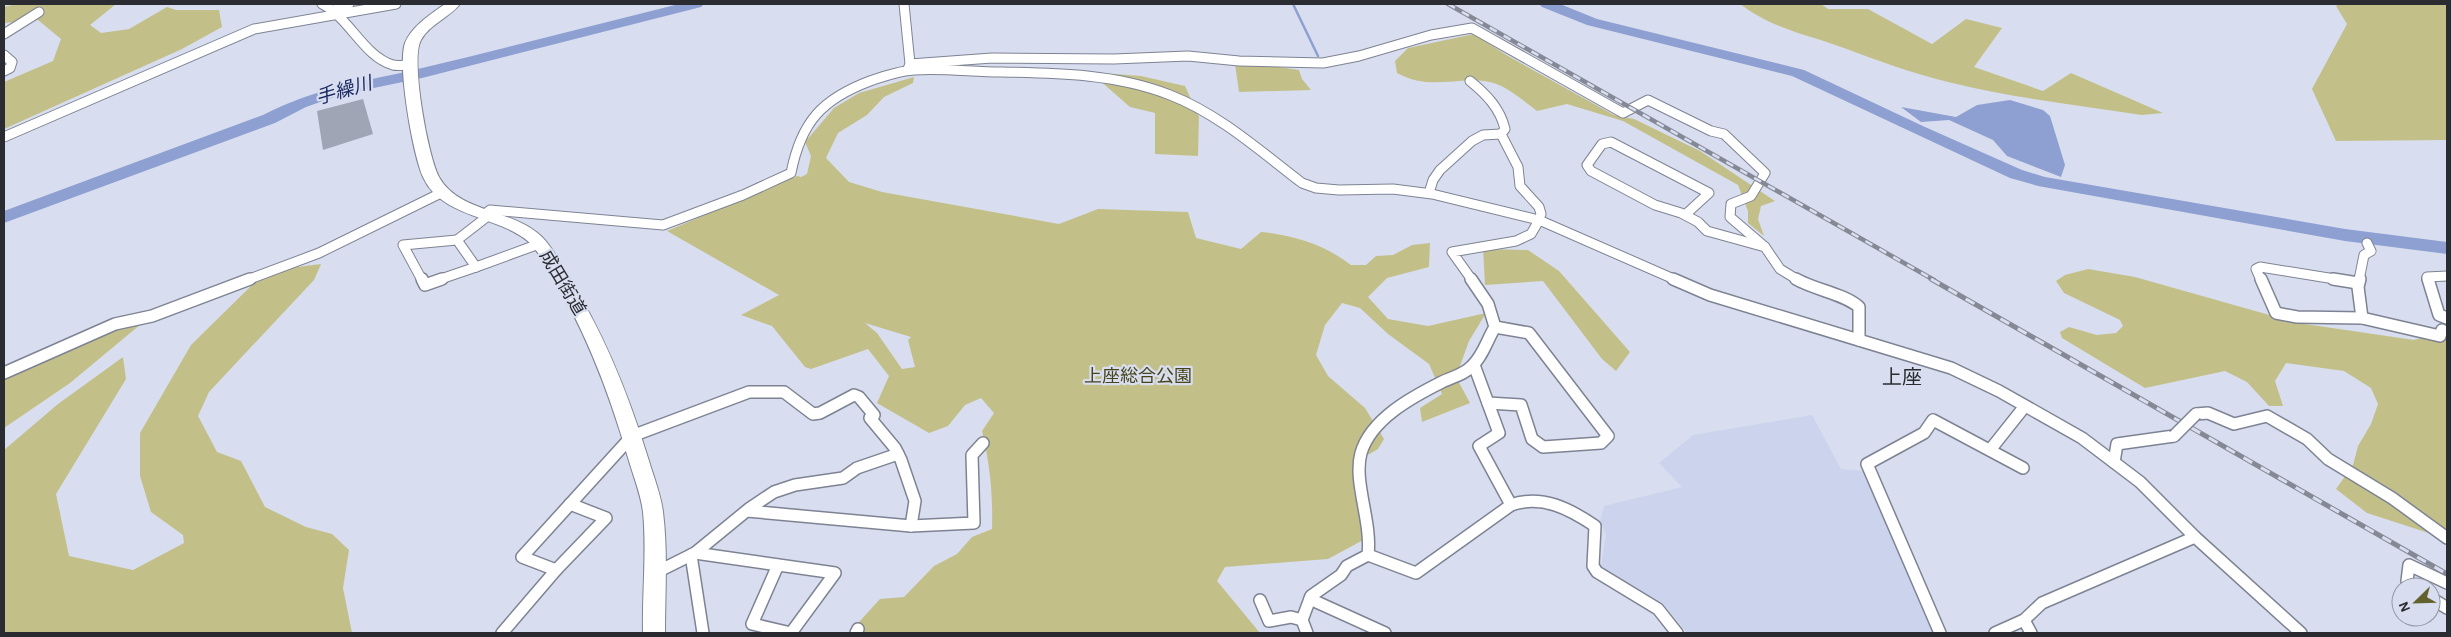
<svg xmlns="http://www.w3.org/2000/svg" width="2451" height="637" font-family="'Alegreya Sans','Noto Sans JP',sans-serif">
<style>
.built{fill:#cbd4ec}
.green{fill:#c2c088;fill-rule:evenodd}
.water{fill:#8ea0d1}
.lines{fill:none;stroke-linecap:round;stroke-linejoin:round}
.stream{stroke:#8ea0d1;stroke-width:2.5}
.river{fill:#8ea0d1;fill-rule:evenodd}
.building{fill:#9fa5b5}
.street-far1-casing{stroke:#7e8393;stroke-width:11}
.street-casing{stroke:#7e8393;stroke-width:14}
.highway-casing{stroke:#7e8393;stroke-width:2}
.street-far1{stroke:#fff;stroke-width:9}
.street{stroke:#fff;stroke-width:11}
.highway{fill:#fff;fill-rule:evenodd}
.rail-far1-casing{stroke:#858995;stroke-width:4.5}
.rail-casing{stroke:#858995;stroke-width:5}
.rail-far1{stroke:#d8deef;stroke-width:2.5;stroke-dasharray:8;stroke-linecap:butt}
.rail{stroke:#d8deef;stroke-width:3;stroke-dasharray:10;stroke-linecap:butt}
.street-bridge-casing{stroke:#7e8393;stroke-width:14;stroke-linecap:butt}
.street-bridge{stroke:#fff;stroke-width:11}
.labels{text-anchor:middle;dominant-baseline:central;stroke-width:4.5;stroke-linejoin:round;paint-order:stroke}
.street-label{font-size:18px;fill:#2a2c32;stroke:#d8deef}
.park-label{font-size:18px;fill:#464418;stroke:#d8deef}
.water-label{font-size:19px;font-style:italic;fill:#1b2964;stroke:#d8deef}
.quarter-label{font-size:20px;fill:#2a2c32;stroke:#d8deef}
</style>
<rect width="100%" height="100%" fill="#d8deef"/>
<polygon class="built" points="1812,415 1841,469 1864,471 1934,633 1687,633 1663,603 1601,567 1606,534 1600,521 1604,506 1682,487 1659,463 1693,435"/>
<g class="green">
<polygon points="16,4 116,4 90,25 101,33 129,29 167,7 176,10 219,10 222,27 182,49 4,129 4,82 53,61 61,39 38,20 4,23 4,7"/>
<path d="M1740,4H1821L1828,9H1868L1932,44L1966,19L2002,28L1974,67L2043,91L2071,73L2163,113L2142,115C2077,105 2012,98 1948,82C1912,73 1878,61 1844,48C1806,34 1773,29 1740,4Z"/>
<polygon points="2339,4 2447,4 2447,140 2336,141 2312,89 2347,24 2336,6"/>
<path d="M1474,34L1508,56L1614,115L1634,119L1700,151L1775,201L1761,206L1758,219L1764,236L1748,223V211L1738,185L1623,121L1567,104L1537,111C1521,99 1504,83 1484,81C1451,78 1428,90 1397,73L1395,61L1408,48Z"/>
<polygon points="1235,64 1265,65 1299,70 1302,79 1311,90 1239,92"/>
<polygon points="1090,72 1141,76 1185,86 1199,117 1198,156 1155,154 1155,113 1130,107"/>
<path d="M914,77L913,83L884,97L867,115L838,133L826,158L849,182L882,192L1059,224L1098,209L1188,212L1196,238L1241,249L1261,232C1294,235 1325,245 1351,265H1366L1376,256L1393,255L1412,245L1430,243L1429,267L1387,278L1368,297L1388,319L1428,326L1486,313L1469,341L1456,377L1470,403L1422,422L1420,408L1442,394L1429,364L1388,334L1360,308L1342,303L1325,325L1316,355L1328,376L1365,408L1384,439L1378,449L1359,460L1367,538L1328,559L1225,567L1217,581L1260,633H849L880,599L904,597L934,566L957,554L972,537L992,529C993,496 990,464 982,431L994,413L981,398L965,405L948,426L929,433L877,403L889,376L868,349L811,369L805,367L772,326L741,315L779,295L667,231L797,176L801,177L807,174L811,156L805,142L834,108L859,93ZM865,323L911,337L908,340L915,367L902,369L877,333Z"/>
<polygon points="1483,249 1528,250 1559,271 1630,352 1616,371 1602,359 1543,281 1485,285"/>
<polygon points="321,264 314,280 209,392 198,416 217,452 241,461 265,507 306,527 332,534 349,550 343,588 352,633 4,633 4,450 58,404 123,357 126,379 56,494 69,556 133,570 184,543 183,535 151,512 140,476 140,433 191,345 254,283 289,268"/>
<polygon points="2088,269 2135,277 2298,323 2414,340 2439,333 2447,337 2447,539 2367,513 2336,489 2353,465 2358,446 2371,424 2378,404 2371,388 2344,371 2286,363 2275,381 2283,406 2269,406 2247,382 2225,371 2145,388 2062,338 2060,332 2069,327 2097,335 2116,333 2123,326 2120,320 2064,293 2056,281 2065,275"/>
<polygon points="141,324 70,383 4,428 4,376 113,331"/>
</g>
<polygon class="water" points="2010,100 2043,110 2050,116 2065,165 2061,177 2007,156 1993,140 1949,120 1921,122 1901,107 1956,117 1977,105"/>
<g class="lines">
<polyline class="stream" points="1293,4 1318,56"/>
<g class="river">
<path d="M679,4H704L701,7L422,78L340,95L306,107L275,123L4,223V211L263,115C318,87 363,82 422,68C508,48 593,25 679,4Z"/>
<polygon points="1539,4 1560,4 1597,19 1804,70 1925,127 2022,170 2045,177 2345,229 2447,242 2447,254 2345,241 2038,186 2010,178 1792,76 1587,25 1542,7"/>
</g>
</g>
<polygon class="building" points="363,99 373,134 323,150 317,111"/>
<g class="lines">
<defs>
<g id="street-far1">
<path d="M322,4C349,17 364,57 393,65C398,66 404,65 409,65"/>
<polyline points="904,4 910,64 908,69"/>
<polyline points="334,10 349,4"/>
<polyline points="4,34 39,12"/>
<polyline points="4,55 12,62 10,68 4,71"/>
<polyline points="910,64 992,58 1114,59 1188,56 1239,61 1323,63 1359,56 1431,35 1472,28 1623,113 1648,100 1711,131 1724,134 1765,173 1751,196 1731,204 1730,217 1765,247 1780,269 1798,280"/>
<path d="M1470,81C1486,94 1500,108 1505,129L1501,134L1518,167L1520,186L1539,207L1541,214L1538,222L1531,234L1516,241L1452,252L1472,280"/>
<polyline points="4,137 254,29 396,4"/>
<polyline points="1429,193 1433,180 1440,170 1472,141 1483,135 1501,134"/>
<path d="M484,215L490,210L663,225L743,195L791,173C801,122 822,99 870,81C884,76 899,71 914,70C943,68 973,72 1001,72C1058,73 1117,74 1170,95C1219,114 1260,151 1302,183L1316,188L1339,190L1393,189L1432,194L1539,220L1676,280"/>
<polyline points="1685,215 1709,193 1611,142 1602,144 1587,165 1591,171 1655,205 1681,213 1698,222 1707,231 1765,247"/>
<polyline points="457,240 488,216"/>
<polyline points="476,267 539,244"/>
<polyline points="247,280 319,253 443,192"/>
<polyline points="422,280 403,245 457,240 476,267"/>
<polyline points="438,280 476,267"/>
<polyline points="2261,280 2256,269 2260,267 2341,280"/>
<polyline points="2359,280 2364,255 2371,251 2367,243"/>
<polyline points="2428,280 2427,277 2447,276"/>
</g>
<g id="street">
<polyline points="422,279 425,285 442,279"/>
<polyline points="1673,279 1710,295 1951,368 1999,391 2082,438 2140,482 2195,537 2301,633"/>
<path d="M1796,279C1815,290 1845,294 1859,307V340"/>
<polyline points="2261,279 2276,313 2297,317 2362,318 2440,336 2442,330"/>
<polyline points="2333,279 2358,283"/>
<polyline points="2360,279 2358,287 2362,318"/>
<polyline points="2428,279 2439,315 2447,318"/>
<polyline points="1474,365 1499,433 1479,446 1511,505"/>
<polyline points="4,373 115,324 152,316 250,279"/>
<polyline points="1488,403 1521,405 1532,439 1543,447 1601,443 1608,436 1529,333 1495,327"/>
<polyline points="2196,414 2208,413 2234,424 2267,416 2307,439 2328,459 2392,498 2447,538"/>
<polyline points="1990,450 2025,406"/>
<polyline points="2114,462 2117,444 2174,436"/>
<polyline points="747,511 911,526 974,523 972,455 983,443"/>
<polyline points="695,553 835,573 791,633 752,624 778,565"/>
<polyline points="691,555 703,633"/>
<path d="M1368,555L1416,573L1511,505C1542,494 1570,509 1595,526L1593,566L1597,572L1658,609L1677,633"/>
<polyline points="556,570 606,518 570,504"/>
<polyline points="655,573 695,553 750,508 774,492 795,485 843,478 857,468 898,454"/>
<polyline points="2412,587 2407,581 2409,565 2447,583"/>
<polyline points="2431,598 2447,608"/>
<polyline points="1310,599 1385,633"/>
<polyline points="1260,600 1269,621 1291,617 1302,620"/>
<polyline points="2024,620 2031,633"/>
<polyline points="502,633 556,570 522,557 632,436 749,392 784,392 813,414 820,413 854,395 859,397 874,415 870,418 895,448 901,460 915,501 911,526"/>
<polyline points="856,633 858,629"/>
<path d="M1307,633L1302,620L1311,596L1341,575L1347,566L1368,555C1372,521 1353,482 1361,453C1371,419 1412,397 1442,382C1452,377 1464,375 1472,366C1483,356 1487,340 1495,327L1488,304L1471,279"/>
<polyline points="1940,633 1867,464 1924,433 1933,420 2023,468"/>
<polyline points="1995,633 2024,620 2042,603 2195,537"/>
</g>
<path id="highway" d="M445,4H460C449,18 430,24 421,40C410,59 428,157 439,177C459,213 514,209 542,237C553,248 561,264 569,278C605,335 629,396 649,461C654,478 661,495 663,512C668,552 665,593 665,633H643C642,593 647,552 643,512C641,495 634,478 629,461C610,395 586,330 549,271C543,262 538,251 530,243C499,215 442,219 423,177C413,154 397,66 405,43C412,26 431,14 445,4Z"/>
</defs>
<use href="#street-far1" class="street-far1-casing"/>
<use href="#street" class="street-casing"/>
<use href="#highway" class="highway-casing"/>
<use href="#street-far1" class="street-far1"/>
<use href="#street" class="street"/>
<use href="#highway" class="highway"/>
<defs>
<polyline id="rail-far1" points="1448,4 1934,280"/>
<polyline id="rail" points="1931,279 2447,574"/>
</defs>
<use href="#rail-far1" class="rail-far1-casing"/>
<use href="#rail" class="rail-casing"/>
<use href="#rail-far1" class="rail-far1"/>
<use href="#rail" class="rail"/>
<defs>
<polyline id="street-bridge" points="2174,436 2196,414"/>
</defs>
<use href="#street-bridge" class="street-bridge-casing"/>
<use href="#street-bridge" class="street-bridge"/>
</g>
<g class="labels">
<g class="street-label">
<text transform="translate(562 283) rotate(59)">成田街道</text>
</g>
<g class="park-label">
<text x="1138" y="377">上座総合公園</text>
</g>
<g class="water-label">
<text transform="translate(344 91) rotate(-16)">手繰川</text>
</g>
<g class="quarter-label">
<text x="1902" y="378">上座</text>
</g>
</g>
<rect width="2451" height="637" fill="none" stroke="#2a2c32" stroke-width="10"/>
<g transform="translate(2416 602) rotate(247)"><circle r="24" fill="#d8deef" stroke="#9297a3"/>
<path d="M0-4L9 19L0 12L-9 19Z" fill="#63612e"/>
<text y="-8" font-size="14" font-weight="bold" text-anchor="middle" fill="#2a2c32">N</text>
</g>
</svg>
